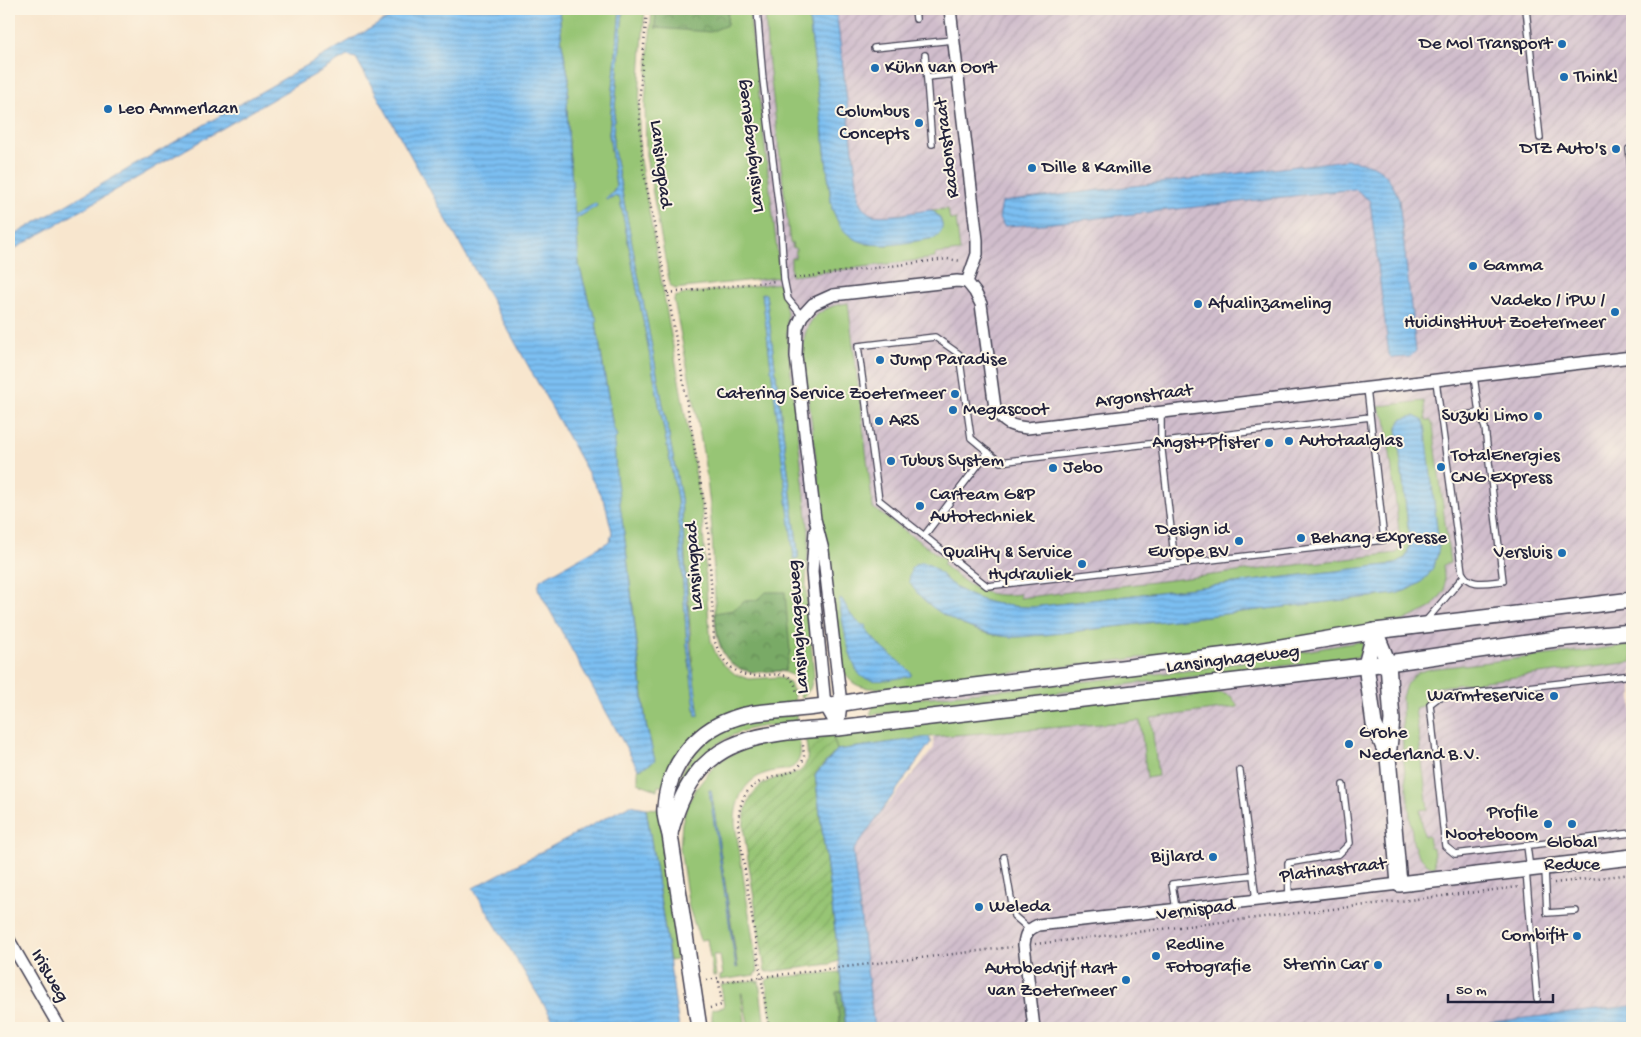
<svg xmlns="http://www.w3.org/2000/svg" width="1641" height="1037" font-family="'Gochi Hand',sans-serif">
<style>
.industrial{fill:url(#industrial-furrows)}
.grass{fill:#97c574;stroke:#5c7458;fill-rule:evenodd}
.forest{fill:url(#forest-crowns);stroke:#4e6650}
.garden{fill:url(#garden-furrows);stroke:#5c7458}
.water{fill:url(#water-rules);stroke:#4f7096}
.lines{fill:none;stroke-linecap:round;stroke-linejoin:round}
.service-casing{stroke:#423f51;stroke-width:8}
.minor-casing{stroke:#423f51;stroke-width:14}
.tertiary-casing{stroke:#423f51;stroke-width:18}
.path{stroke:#423f51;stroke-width:2.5;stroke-dasharray:1 4;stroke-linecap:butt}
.service{stroke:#fff;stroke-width:5.5}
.minor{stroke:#fff;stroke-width:11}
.tertiary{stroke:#fff;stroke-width:15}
.poi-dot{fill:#1f6fb2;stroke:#fcf5e5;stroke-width:2}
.labels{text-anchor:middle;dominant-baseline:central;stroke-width:4;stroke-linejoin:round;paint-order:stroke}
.poi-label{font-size:19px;fill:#22223b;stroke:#fcf5e5;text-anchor:start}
.street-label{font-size:19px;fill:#22223b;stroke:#fcf5e5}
</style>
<defs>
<pattern id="industrial-furrows" width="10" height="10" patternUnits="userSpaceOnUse" patternTransform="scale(1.25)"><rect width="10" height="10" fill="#d0bdcc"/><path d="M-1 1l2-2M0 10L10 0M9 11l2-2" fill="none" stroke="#b2a2b0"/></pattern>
<pattern id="forest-crowns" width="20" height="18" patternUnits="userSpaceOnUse" patternTransform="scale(1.25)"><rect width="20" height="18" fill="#79aa66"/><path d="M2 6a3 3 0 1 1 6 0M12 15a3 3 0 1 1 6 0" fill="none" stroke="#638a55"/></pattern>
<pattern id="garden-furrows" width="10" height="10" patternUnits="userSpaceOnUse" patternTransform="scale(1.25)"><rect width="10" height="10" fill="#97c574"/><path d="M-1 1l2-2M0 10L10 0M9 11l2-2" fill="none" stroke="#82a965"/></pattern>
<pattern id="water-rules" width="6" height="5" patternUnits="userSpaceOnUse" patternTransform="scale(1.25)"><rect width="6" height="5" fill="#7cbff2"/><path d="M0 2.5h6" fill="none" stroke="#659bc5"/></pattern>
</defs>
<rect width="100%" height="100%" fill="#fcf5e5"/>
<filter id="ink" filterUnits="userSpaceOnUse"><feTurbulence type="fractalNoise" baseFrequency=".02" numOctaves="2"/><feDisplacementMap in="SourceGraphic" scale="10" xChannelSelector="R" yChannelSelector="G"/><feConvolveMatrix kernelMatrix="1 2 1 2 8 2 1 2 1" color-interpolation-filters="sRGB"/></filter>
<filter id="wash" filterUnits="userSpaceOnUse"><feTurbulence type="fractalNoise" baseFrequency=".0096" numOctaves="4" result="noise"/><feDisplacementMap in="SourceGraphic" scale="20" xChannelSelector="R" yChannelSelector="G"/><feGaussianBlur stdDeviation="1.12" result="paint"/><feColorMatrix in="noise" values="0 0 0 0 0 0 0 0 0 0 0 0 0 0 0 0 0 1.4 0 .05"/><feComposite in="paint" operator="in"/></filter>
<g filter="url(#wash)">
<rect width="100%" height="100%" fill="#f8e6ce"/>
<polygon class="industrial" points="737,9 1632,9 1632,1028 874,1028 853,847 934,748 925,664 788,544 738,120"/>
<g class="grass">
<path d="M559,9H620L609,134L616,187L607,200L615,196L620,199L622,210L677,498L687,645L696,715L681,498L613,145V132L623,9H645C641,59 637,109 640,160L702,510L707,599L711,642L717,656L723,664L735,674L749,679L779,677L789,682L793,690L795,703L729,714L662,786H658L657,790L638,783V769L643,768L651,743L646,725C640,666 633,608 626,549C624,529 609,450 616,436L613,427L596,323L598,321L590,306L579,265L569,148L567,108L569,79L562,44Z"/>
<polygon points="652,9 656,9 655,28 727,25 728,9 749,9 780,277 675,289 670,285 646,156 645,103"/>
<polygon points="765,9 808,9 832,209 841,226 867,244 888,245 935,238 936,213 931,210 948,209 950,220 956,219 960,251 935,254 935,258 791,276 791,258 795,258 796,249 792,247 793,244 790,243 767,47"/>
<path d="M780,283L787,313V335L792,384L809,534L806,586L814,676L810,689L801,699C800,693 800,686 797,681C782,656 735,693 719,643C714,629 715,612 715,598C713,567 713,537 710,506C703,437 687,368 674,300L675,297L685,294ZM762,293L766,294L798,551V558L795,559Z"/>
<path d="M848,303L873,508L945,560L943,565C970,586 983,599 1020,594V598L1397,553L1399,550L1400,539L1386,419L1381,413L1379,406L1424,401L1426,420H1430L1433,425L1450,563L1443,565L1445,590L1431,608L1403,621L1281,641L894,687C863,690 846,690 839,655L803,350C804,320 819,307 848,303ZM1402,419L1424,422L1439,546L1420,583L1410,589L1395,594L1044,635C1034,635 1024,637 1014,637C976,636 941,617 915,590L927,564C936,568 943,577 951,584C975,602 1003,607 1033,607L1395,564L1406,557L1410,544L1397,428Z"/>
<polygon points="1364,641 1359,657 870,715 874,703 1195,670"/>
<path d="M1632,645V662L1431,688L1430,691L1425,693V705L1415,708L1428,809L1420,810L1424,836H1428L1430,847H1433L1435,868C1423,863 1416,854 1413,842L1403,755L1402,697L1406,685L1413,676L1419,672L1430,669Z"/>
<polygon points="1222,693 1232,697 1238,707 1151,718 1158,776 1147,778 1140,721 929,737 837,750 832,733 1155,695 1183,697"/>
<path d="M796,714L797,724C782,725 765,725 751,729C727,734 699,755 686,776C679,788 675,802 672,815C670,804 672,797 676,786C689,751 714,729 750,719C764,716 781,716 796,714Z"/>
<path d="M799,738C800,745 802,754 798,761C793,772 780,769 770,772C745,778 735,799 735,823L758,972L755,973V975L720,980V976L723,975L720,955H713L716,976H713L707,939L700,940L689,908L680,848L682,823L686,808L695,790L715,765L726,757L760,742ZM709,790H711L738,968Z"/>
<polygon points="646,808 659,809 675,918 676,960 670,961"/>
<polygon points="840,972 842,991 836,993 840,1028 773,1028 766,981 770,978"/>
<polygon points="756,980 756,982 759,981 765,1028 749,1028 742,993 741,993 746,1028 712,1028 712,1009 724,1007 721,985"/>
</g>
<g class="forest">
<polygon points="656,9 728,9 727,25 710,32 655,28"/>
<path d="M766,592H785L790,651L785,671C775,670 764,673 754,672C721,670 717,639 715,613L733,610L745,601L758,600Z"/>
<polygon points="842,991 846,1028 840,1028 836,992"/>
</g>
<path class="garden" d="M832,733L837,750L815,775L839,961L830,964L768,972L765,971L744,833C742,809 751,784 777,778C788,775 801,776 806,763C809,755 806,744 805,736Z"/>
<g class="water">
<path d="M404,9H559L562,44L569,79L567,108L569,148L575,215L596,203L597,206L576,219L579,265L590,306L598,321L596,323L613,427L617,436L614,441L616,475L626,548L646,725L655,760C650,765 645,767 638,769L538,589L540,580L610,541L612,532L605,503L356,58L347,56L9,252V238Z"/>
<polygon points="620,9 623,9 613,132 613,145 681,498 690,650 699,715 696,716 687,645 677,498 622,210 620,199 615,196 606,200 605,199 613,193 616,187 609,134"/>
<path d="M808,9H836L859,200C861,205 864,210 869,213C879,220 917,211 931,210C943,217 947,230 935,238C905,242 863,256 841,227C837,222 835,214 832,209Z"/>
<path d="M1347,160C1377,163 1389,171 1399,200L1416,351L1410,357L1392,358L1389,355L1370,201L1355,189L1044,224L1004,226L999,218L1002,202Z"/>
<polygon points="762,293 766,294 798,551 798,558 794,559"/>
<path d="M1414,416L1424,421L1426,431L1439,546C1435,575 1422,586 1395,594L1044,635C1034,635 1024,637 1014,637C978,636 926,613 909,581L911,569C914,565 918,562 924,563C935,565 943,578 951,584C975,602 1004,607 1033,607L1395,564L1406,557L1410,544L1397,428L1402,419Z"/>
<path d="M842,599L851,615L861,625H866L865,629L879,645L911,672V676C896,678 878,684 864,678C849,671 842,616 839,600Z"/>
<polygon points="929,737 931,742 853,851 874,1028 846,1028 839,961 815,775 837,750"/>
<polygon points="709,790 711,790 737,968 736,968"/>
<polygon points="630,805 646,808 665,930 679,1028 558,1028 473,888"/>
<polygon points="1632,1006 1632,1028 1438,1028"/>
</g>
</g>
<g filter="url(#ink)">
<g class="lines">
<defs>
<g id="service">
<polyline points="757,9 763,80 781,226 784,279 788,299 802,316"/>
<polyline points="915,9 916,19"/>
<polyline points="1526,9 1540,138"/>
<polyline points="874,48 953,40"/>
<polyline points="925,55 932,144"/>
<polyline points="927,77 957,74"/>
<polyline points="1629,149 1632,177"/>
<path d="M1436,381L1462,572C1469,588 1489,582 1503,581L1485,428L1479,413L1474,376"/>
<polyline points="1367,388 1384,540 987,586 879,500 858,346 935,337 959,354 971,438 1000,462 1370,417"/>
<polyline points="1161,412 1161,442 1175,564"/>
<polyline points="1441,418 1479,413"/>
<polyline points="924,536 988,452"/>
<polyline points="1425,622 1464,576"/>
<polyline points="1632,675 1439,697 1430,704 1445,846 1455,854 1632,833"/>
<polyline points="1240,771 1256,900"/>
<polyline points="1527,846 1530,869"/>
<polyline points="1004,857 1014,916 1029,929"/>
<polyline points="1545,869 1547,913 1576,911"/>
<polyline points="1526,871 1537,999"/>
<polyline points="1289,897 1288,863 1339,854 1350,843 1343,785"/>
<polyline points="1176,909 1172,884 1253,875"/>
</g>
<g id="minor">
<polyline points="950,9 977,240 977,254 967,282"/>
<path d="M967,282L975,292L981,304L995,408C1004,424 1010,426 1027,428L1632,357"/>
<polyline points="815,531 812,572 825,705 838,728"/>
<polyline points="838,728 841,704 823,550 815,519 796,356 797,328 802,316 813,304 833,295 957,281 967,282"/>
<polyline points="9,940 60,1028"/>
<path d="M1034,1028L1024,945C1025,934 1027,930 1038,925L1399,884"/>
</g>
<g id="tertiary">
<polyline points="1375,631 1388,663 1392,720 1388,757 1399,884 1632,857"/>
<polyline points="1375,631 1366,665 1374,724 1387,755"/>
<path d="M670,833C695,737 750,734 838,728L1388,663L1556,639L1632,632"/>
<path d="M699,1028L670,835C668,826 664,817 665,808C667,769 694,732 732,719C752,711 775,712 796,709C823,707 849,702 876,698L1252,652L1375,631L1632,600"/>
</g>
</defs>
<use href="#service" class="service-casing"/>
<use href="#minor" class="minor-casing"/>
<use href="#tertiary" class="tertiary-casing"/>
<g class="path">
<path d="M647,9L639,104L643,169L668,293L708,527L714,639C719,655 728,670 746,675C767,680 793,662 797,694"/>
<polyline points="794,278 947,259 962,261"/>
<polyline points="668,293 776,281"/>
<polyline points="1554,883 1632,874"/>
<polyline points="1035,944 1519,887"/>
<polyline points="707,980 718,978 719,982"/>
<polyline points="710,1008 722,1005 719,982 1012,947"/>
<path d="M769,1028L738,825C739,818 739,809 742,802C753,768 800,783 804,756C804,753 803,748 803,744"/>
</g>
<use href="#service" class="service"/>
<use href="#minor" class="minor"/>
<use href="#tertiary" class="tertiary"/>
</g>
</g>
<g class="poi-dot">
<circle cx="1562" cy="44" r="5"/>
<circle cx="875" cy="68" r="5"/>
<circle cx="1564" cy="77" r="5"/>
<circle cx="108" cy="109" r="5"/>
<circle cx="919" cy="123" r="5"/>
<circle cx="1616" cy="149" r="5"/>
<circle cx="1032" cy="168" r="5"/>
<circle cx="1473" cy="266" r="5"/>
<circle cx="1198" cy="304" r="5"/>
<circle cx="1615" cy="312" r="5"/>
<circle cx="880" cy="360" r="5"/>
<circle cx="955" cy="394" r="5"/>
<circle cx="953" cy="410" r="5"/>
<circle cx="1538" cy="416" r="5"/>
<circle cx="879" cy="421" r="5"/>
<circle cx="1289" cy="441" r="5"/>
<circle cx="1269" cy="443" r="5"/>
<circle cx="891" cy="461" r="5"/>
<circle cx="1441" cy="467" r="5"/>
<circle cx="1053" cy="468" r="5"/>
<circle cx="920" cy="506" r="5"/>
<circle cx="1301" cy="538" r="5"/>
<circle cx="1239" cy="541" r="5"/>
<circle cx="1562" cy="553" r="5"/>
<circle cx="1082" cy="564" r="5"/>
<circle cx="1554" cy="696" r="5"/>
<circle cx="1349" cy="744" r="5"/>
<circle cx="1548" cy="824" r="5"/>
<circle cx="1572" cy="824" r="5"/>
<circle cx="1213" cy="857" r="5"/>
<circle cx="979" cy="907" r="5"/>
<circle cx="1577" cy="936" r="5"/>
<circle cx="1156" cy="956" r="5"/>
<circle cx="1378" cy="965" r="5"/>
<circle cx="1126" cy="980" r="5"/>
</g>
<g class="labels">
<g class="poi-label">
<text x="1552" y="44" text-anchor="end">De Mol Transport</text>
<text x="885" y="68">Kühn van Oort</text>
<text x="1574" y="77">Think!</text>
<text x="118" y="109">Leo Ammerlaan</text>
<text x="909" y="112" text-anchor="end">Columbus<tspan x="909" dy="22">Concepts</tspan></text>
<text x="1606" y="149" text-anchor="end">DTZ Auto's</text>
<text x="1042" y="168">Dille &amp; Kamille</text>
<text x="1483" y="266">Gamma</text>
<text x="1605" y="301" text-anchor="end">Vadeko / iPW /<tspan x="1605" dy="22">Huidinstituut Zoetermeer</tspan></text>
<text x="1208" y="304">Afvalinzameling</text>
<text x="890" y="360">Jump Paradise</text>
<text x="945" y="394" text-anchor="end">Catering Service Zoetermeer</text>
<text x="963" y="410">Megascoot</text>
<text x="1528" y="416" text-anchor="end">Suzuki Limo</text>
<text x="889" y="421">ARS</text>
<text x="1299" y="441">Autotaalglas</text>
<text x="1259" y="443" text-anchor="end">Angst+Pfister</text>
<text x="1451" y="456">TotalEnergies<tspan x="1451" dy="22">CNG Express</tspan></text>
<text x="901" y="461">Tubus System</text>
<text x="1063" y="468">Jebo</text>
<text x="930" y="495">Carteam G&amp;P<tspan x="930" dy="22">Autotechniek</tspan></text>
<text x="1229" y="530" text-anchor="end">Design id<tspan x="1229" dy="22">Europe BV</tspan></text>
<text x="1311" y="538">Behang Expresse</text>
<text x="1072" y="553" text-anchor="end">Quality &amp; Service<tspan x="1072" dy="22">Hydrauliek</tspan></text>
<text x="1552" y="553" text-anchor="end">Versluis</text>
<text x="1544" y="696" text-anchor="end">Warmteservice</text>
<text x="1359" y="733">Grohe<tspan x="1359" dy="22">Nederland B.V.</tspan></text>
<text x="1538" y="813" text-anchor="end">Profile<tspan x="1538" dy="22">Nooteboom</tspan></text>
<text x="1572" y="843" text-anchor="middle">Global<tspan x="1572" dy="22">Reduce</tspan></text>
<text x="1203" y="857" text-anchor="end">Bijlard</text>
<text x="989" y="907">Weleda</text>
<text x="1567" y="936" text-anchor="end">Combifit</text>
<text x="1166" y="945">Redline<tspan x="1166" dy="22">Fotografie</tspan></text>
<text x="1368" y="965" text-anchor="end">Sterrin Car</text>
<text x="1116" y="969" text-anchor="end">Autobedrijf Hart<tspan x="1116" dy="22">van Zoetermeer</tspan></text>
</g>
<g class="street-label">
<text transform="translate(751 146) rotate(-97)">Lansinghageweg</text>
<text transform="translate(948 148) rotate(-97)">Radonstraat</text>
<text transform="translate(660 164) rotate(83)">Lansingpad</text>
<text transform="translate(1144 397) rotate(-7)">Argonstraat</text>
<text transform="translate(695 566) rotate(-94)">Lansingpad</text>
<text transform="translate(799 627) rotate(-94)">Lansinghageweg</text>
<text transform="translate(1233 660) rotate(-7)">Lansinghageweg</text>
<text transform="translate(1333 871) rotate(-7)">Platinastraat</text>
<text transform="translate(1196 911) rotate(-7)">Vernispad</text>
<text transform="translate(49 976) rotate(60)">Irisweg</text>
</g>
</g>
<rect width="1641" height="1037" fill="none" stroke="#fcf5e5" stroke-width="30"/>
<path d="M1448 994v8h105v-8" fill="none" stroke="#22223b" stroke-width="2.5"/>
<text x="1456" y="994" font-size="15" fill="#22223b" stroke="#fcf5e5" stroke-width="4" paint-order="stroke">50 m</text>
</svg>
